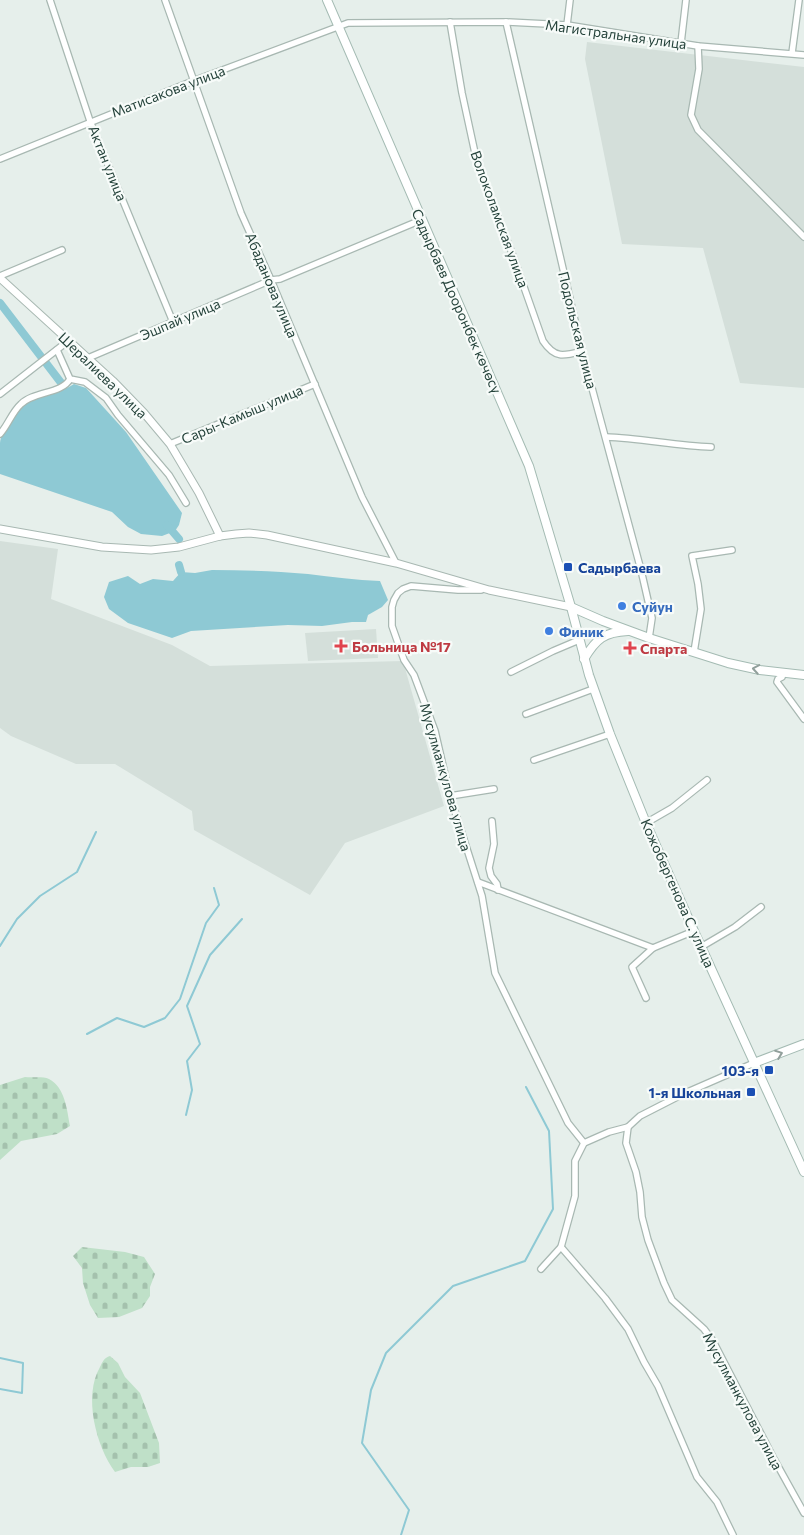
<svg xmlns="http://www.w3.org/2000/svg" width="804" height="1535" font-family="Commissioner,sans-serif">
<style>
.built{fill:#d4dfda}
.cemetery{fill:url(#cemetery-stones)}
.water{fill:#8ec9d4}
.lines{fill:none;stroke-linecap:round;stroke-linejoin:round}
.stream{stroke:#8ec9d4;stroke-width:2}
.canal{stroke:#8ec9d4;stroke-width:8}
.minor-casing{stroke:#a8b8b2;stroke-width:8}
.tertiary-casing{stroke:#a8b8b2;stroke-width:9}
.secondary-casing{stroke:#a4bbb3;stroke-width:10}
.minor{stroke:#fff;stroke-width:5.5}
.tertiary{stroke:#fff;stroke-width:7}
.secondary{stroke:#fff;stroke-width:8}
.oneway{stroke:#92a09c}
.transit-dot{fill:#1a4fb4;stroke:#f7fbf9;stroke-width:2}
.shop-dot{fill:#3f7fe0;stroke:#f7fbf9;stroke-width:2}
.health-dot{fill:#e0444e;stroke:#f7fbf9;stroke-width:2}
.labels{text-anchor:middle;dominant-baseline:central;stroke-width:4.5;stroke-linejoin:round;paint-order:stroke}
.street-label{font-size:14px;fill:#24423a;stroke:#f7fbf9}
.transit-label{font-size:14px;font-weight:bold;fill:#164399;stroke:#f7fbf9;text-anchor:end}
.shop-label{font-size:14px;font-weight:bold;fill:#366cbe;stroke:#f7fbf9;text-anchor:start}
.health-label{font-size:14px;font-weight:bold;fill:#be3a42;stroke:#f7fbf9;text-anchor:start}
</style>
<defs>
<pattern id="cemetery-stones" width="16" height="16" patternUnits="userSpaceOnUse" patternTransform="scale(1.25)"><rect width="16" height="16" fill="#bfe0c8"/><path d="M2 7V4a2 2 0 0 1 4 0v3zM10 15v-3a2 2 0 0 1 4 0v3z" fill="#a4c1ad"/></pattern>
</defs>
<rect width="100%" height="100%" fill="#e6efeb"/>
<g class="built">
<polygon points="587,42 804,67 804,388 740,383 703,248 622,244 585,59"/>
<polygon points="0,541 58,549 51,599 172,645 210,666 403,661 444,806 345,843 310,895 194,830 192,811 115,764 76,764 11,736 0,728"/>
<polygon points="376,629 378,658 308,661 305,633"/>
</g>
<g class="cemetery">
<path d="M25,1077C32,1078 43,1076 49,1079C65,1087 67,1110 70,1126L57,1134L21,1141L0,1160V1085Z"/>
<polygon points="82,1247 125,1252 144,1257 155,1274 150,1287 150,1296 142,1308 119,1317 98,1318 90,1305 83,1283 82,1268 73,1256"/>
<path d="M110,1356L118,1363L125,1377L140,1393L159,1443L160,1463L148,1467H131L115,1472C96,1446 83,1396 100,1367C103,1361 104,1358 110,1356Z"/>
</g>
<g class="water">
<path d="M74,384L86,388L126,432L182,513L179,525L175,531L162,536L141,534L128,527L112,512L0,474C0,464 0,453 0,443C1,431 19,406 31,400C44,392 61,393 74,384Z"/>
<path d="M212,570C244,570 276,571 308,574C332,577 356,580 380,581L388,600L382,607L368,615L366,622H352L322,626L288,625L191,631L172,638L128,623L109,609L104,597L109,582L128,576L140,584L153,579L173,581L181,572L195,573Z"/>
</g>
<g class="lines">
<g class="stream">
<polyline points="0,946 17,919 40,896 77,872 96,832"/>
<polyline points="87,1034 117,1018 144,1027 165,1018 180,999 206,923 219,905 214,888"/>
<polyline points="186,1115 192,1090 187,1061 200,1044 187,1006 210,955 242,919"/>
<polyline points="0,1358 23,1363 22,1393 0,1389"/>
<polyline points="401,1535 409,1510 362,1443 371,1390 386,1353 453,1286 525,1261 553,1209 549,1131 526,1087"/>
</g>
<g class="canal">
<polyline points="0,303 62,384"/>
<polyline points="167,525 179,539"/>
<polyline points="179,565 181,572"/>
</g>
<defs>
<g id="minor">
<polyline points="50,0 90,121 173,322"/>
<polyline points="165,0 241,213 271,280 362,497 396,563"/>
<path d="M450,22L462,93L478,167L512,253L543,341C555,359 564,356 582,351"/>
<polyline points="506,22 582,351 641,570 652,618 649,638"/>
<polyline points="567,25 570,0"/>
<polyline points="681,43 686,0"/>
<polyline points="698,46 699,69 691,115 698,130 804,237"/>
<polyline points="792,53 799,0"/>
<polyline points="0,159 193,81 348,23 506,22 567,25 698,46 804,55"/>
<polyline points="0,276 62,250"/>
<polyline points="57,350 70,379 85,382 106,398 118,415 169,475 186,503"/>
<polyline points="88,358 271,280 280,279 421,220"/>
<polyline points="0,394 68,341"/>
<path d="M0,434C8,425 12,412 21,404C34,391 62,394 70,379"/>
<path d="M606,437C641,438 676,446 711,447"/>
<polyline points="170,444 315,384"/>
<polyline points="481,590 458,590 411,586 403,589 398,593 394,600 392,607 392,626 404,660 414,675 435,731 450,796 482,896 495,973 568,1123 584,1143"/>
<polyline points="694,652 701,609 698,584 692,556 732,550"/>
<polyline points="511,672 553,651 579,640"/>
<polyline points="783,673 782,677 778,679 777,682 804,719"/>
<polyline points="526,714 593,689"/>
<polyline points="534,760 610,734"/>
<polyline points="450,796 494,789"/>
<polyline points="492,821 494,844 489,868 491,876 497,884 498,890"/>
<polyline points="646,823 672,808 707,780"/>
<polyline points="478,882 653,948 694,931"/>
<polyline points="701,947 735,927 761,907"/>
<polyline points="646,998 632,967 653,948"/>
<polyline points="628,1127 626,1143 636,1172 640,1192 642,1217 648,1240 664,1283 672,1300 704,1329 713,1341 774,1459 804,1513"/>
<polyline points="561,1247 605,1298 628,1329 644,1362 658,1386 697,1477 717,1502 733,1535"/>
<polyline points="541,1269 561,1247 575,1196 575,1161 584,1143 609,1132 628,1127 640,1116 683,1094 754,1063"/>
</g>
<g id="tertiary">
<polyline points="0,278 113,381 144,413 170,444 199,493 220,536"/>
<polyline points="0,529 102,547 151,550 179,547 220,536 236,534 249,533 267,535 396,563 489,590 571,607"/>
</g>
<g id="secondary">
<polyline points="327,0 529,466 571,607 589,675 610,734 646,823 694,931 804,1172"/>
<polyline points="571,607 603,621 649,638 728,663 760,670 804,675"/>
<path d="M584,659C596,639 604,632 628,631"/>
<polyline points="754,1063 804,1044"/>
</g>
</defs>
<use href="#minor" class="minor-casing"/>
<use href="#tertiary" class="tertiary-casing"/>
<use href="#secondary" class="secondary-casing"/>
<use href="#minor" class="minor"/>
<use href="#tertiary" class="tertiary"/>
<use href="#secondary" class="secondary"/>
</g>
<defs><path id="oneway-chevron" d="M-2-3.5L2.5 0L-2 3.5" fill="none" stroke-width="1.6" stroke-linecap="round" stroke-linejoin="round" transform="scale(1.25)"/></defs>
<g class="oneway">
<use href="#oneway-chevron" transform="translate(756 669) rotate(-170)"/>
<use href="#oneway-chevron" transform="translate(779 1054) rotate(-21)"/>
</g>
<g class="transit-dot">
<rect x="563" y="562" width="10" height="10" rx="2.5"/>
<rect x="764" y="1065" width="10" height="10" rx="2.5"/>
<rect x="746" y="1087" width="10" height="10" rx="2.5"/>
</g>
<g class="shop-dot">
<circle cx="622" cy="606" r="5"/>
<circle cx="549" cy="631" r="5"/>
</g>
<g class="health-dot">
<path d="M338.5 638.5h5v5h5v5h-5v5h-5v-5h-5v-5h5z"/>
<path d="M627.5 640.5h5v5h5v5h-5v5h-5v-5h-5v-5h5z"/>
</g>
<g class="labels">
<g class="street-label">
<text transform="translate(616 34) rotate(8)">Магистральная улица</text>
<text transform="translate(168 91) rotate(-21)">Матисакова улица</text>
<text transform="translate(108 163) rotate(68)">Актан улица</text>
<text transform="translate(500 219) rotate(70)">Волоколамская улица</text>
<text transform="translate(272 285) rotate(67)">Абаданова улица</text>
<text transform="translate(457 301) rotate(66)">Садырбаев Дооронбек көчөсү</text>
<text transform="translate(180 319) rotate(-23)">Эшпай улица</text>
<text transform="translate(578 330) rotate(76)">Подольская улица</text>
<text transform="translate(103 375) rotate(44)">Шералиева улица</text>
<text transform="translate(242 414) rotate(-23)">Сары-Камыш улица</text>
<text transform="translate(446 777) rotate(74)">Мусулманкулова улица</text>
<text transform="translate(678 893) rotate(66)">Кожобергенова С. улица</text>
<text transform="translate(743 1401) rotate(62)">Мусулманкулова улица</text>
</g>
<g class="transit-label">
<text x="578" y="567" text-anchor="start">Садырбаева</text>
<text x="759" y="1070">103-я</text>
<text x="741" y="1092">1-я Школьная</text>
</g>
<g class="shop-label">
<text x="632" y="606">Суйун</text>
<text x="559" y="631">Финик</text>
</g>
<g class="health-label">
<text x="352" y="646">Больница №17</text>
<text x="640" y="648">Спарта</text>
</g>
</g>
</svg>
